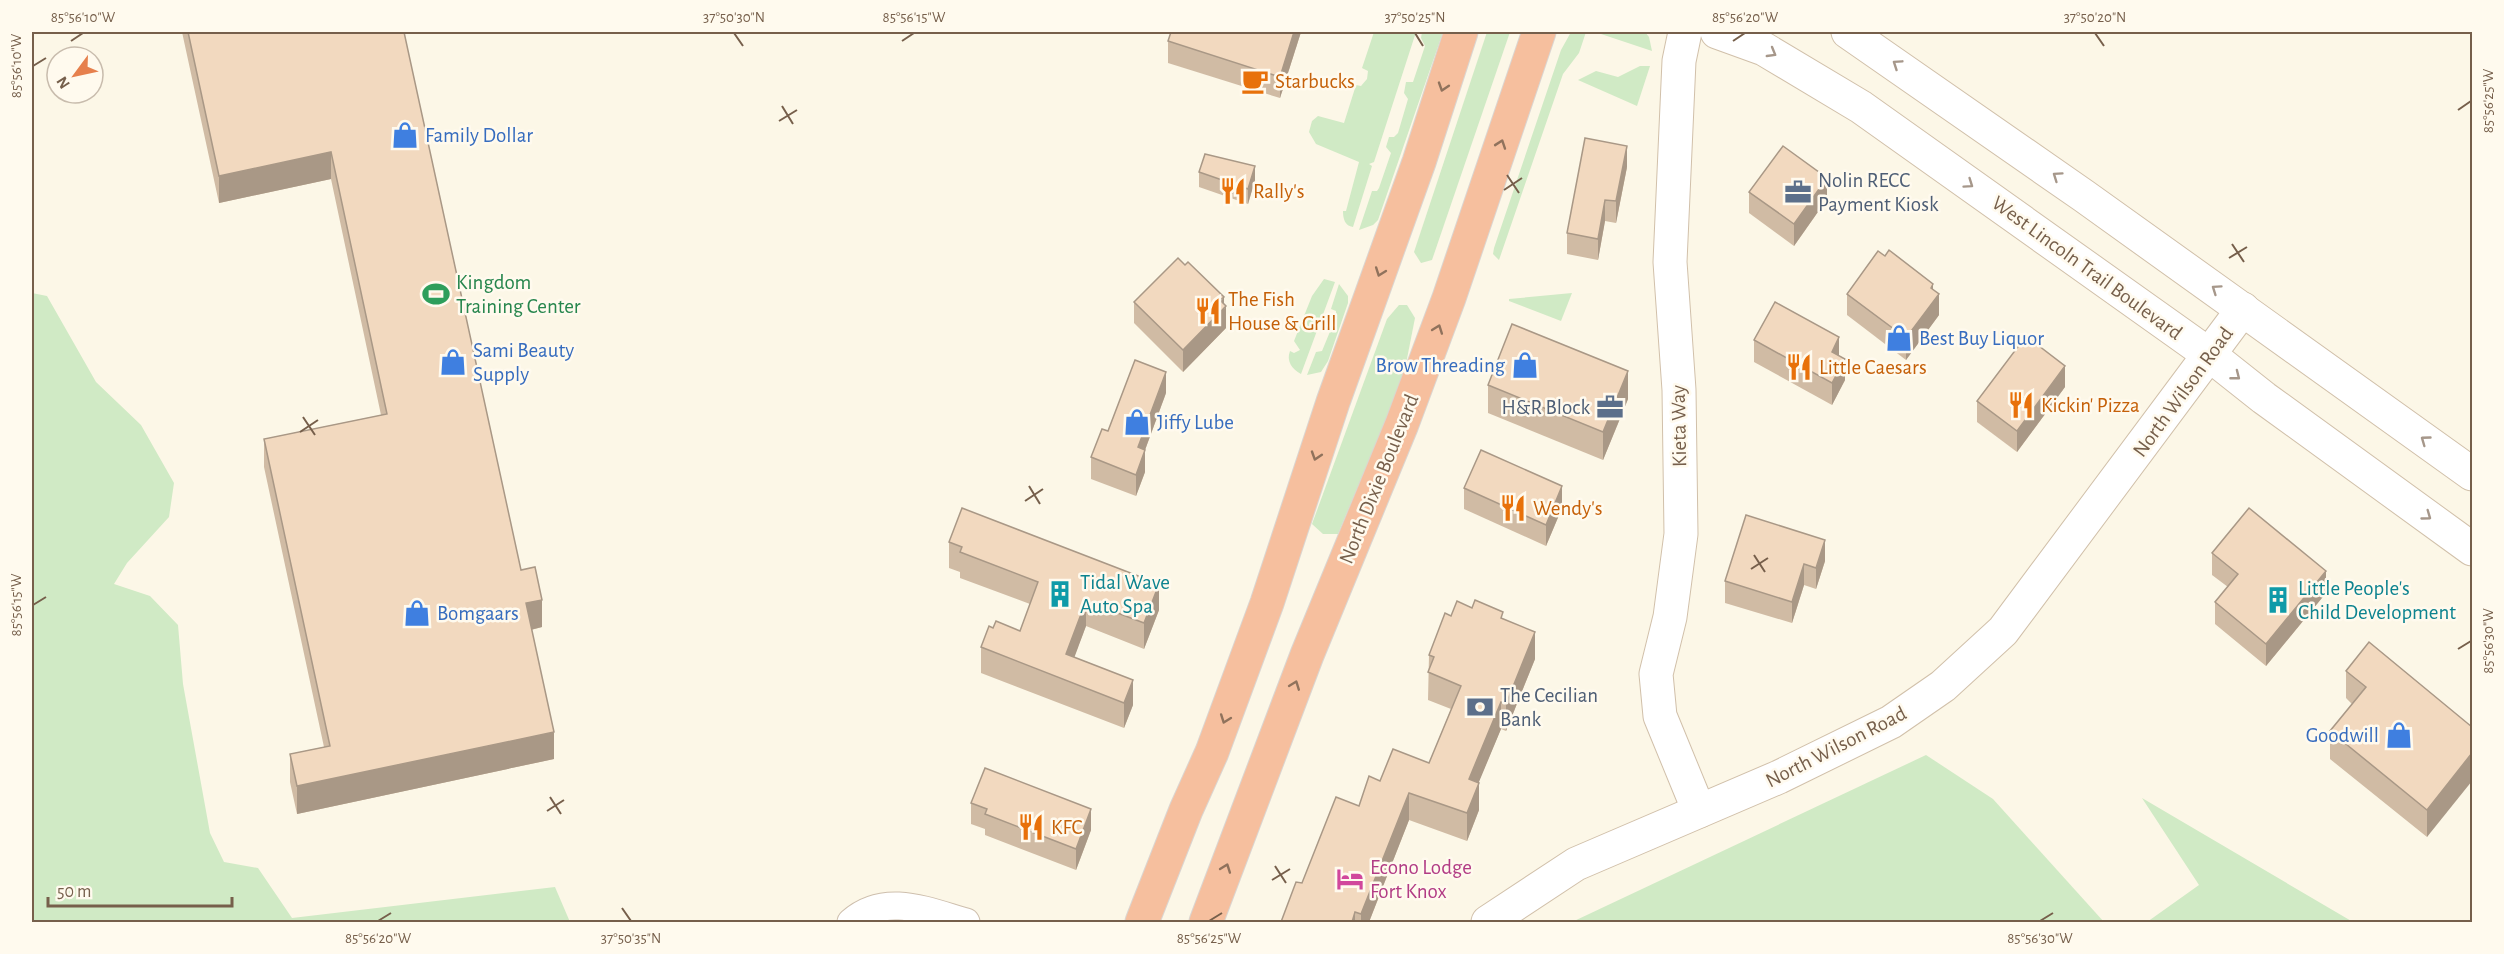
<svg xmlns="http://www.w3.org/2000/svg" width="2504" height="954" font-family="'Alegreya Sans',sans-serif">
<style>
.green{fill:#d0eac5}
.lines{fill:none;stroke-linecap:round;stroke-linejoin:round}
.street-casing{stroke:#cebfad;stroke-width:29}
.secondary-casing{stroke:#d1c0aa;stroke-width:35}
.highway-casing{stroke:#dbd5d0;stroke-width:35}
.street{stroke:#fff;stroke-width:27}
.secondary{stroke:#fff;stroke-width:33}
.highway{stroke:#f6bf9e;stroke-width:33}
.wall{fill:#d0bba4}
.shaded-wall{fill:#a99886}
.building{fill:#f2d9bf;stroke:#a99886;stroke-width:1.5}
.oneway{stroke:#a6978a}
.oneway2{stroke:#90725c}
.ticks{fill:none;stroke:#765f4b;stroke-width:2}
.labels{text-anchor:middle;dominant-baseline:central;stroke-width:5;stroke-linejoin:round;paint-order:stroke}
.food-label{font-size:21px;fill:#c56008;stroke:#fffaee;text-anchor:start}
.shop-label{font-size:21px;fill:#366cbe;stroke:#fffaee;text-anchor:start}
.service-label{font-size:21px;fill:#4e5e75;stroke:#fffaee;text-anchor:start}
.street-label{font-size:21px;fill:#765f4b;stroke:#fffaee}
.leisure-label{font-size:21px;fill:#27864d;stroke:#fffaee;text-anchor:start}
.culture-label{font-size:21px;fill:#0d838f;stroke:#fffaee;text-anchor:start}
.hotel-label{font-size:21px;fill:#b23c85;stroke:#fffaee;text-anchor:start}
.neatline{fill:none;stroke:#765f4b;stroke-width:2}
.ticks-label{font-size:15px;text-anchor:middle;fill:#765f4b}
</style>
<rect width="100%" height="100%" fill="#fcf7e7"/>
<g class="green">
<path d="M1374,32H1416L1374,162L1369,164L1372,166L1353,227C1345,226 1343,219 1343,211H1346L1359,162L1316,144L1309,132L1312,121L1318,116L1344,123L1356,85L1361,86L1367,79L1368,71L1362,68Z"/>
<polygon points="1422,32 1443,32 1378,220 1373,225 1359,230 1372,191 1377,191 1379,188 1391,153 1386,147 1389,137 1394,137 1398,133 1408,99 1404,93 1406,82 1413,82 1425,46 1421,38"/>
<polygon points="1487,32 1510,32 1432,260 1421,263 1414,252"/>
<polygon points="1571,32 1586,32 1579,53 1563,74 1499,260 1493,254 1494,248 1561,50"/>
<polygon points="1595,32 1645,32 1649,37 1652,51"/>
<polygon points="1640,66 1650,66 1637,106 1578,80 1596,71 1618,77"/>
<path d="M1324,279L1335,282L1301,374C1292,369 1286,361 1290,351L1294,353L1300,350L1294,341L1312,296Z"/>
<polygon points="1339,284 1348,296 1348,303 1328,361 1321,372 1307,375 1316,352 1322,351 1336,317 1336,311 1331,309"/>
<polygon points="32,293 47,296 96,382 141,425 174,483 169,517 127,563 114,584 150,596 178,625 183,684 210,833 224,862 258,868 292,918 555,887 570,922 32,922"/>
<polygon points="1572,293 1561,321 1509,301 1509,299"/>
<polygon points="1399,305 1407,305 1415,318 1403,379 1338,534 1323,534 1312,524 1387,319"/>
<polygon points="1926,755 1993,799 2104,922 1572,922"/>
<polygon points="2142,798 2353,922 2147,922 2199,885"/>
</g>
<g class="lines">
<defs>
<path id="street" d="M851,922C885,892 927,911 966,922"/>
<g id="secondary">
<polyline points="1685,32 1679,61 1670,262 1679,390 1681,534 1670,617 1656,674 1660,716 1699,811"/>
<polyline points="1717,32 1764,49 1861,107 2211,356 2264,398 2472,549"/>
<polyline points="1848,32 2084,196 2472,474"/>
<polyline points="1488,922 1576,864 1779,777 1891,722 1943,686 2003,631 2243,309"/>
</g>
<g id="highway">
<polyline points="1142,922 1186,810 1212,752 1267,603 1333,402 1419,162 1461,32"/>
<polyline points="1206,922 1307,655 1402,424 1449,298 1539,32"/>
</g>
</defs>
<use href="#street" class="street-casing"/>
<use href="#secondary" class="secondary-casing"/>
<use href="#highway" class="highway-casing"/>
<use href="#street" class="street"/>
<use href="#secondary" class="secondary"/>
<use href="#highway" class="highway"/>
</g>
<g class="wall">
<polygon points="182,32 404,32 521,570 542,627 531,630 554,759 297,814 290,782 290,754 324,747 264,467 264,439 381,415 331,179 219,203"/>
<polygon points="1171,32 1301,32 1280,98 1168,63 1168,41"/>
<polygon points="1627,167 1616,223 1605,221 1598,260 1567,254 1567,233"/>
<polygon points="1199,172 1255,180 1248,204 1199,187"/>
<polygon points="1749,192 1827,199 1794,246 1749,213"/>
<polygon points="1933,290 1939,315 1906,360 1847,315 1847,294"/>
<polygon points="1134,302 1224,304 1226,328 1183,372 1134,323"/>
<polygon points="1754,340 1839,356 1845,380 1832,405 1754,362"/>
<polygon points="1488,385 1628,399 1603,460 1488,413"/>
<polygon points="2065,387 2017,452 1977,422 1977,401"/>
<polygon points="1166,393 1145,450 1145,472 1136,496 1091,479 1091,457 1108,431"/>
<polygon points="1464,488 1562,508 1546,546 1464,509"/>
<polygon points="1746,515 1825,561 1816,589 1804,585 1792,623 1725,603 1725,581"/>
<polygon points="949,542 1159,610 1144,649 1086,626 1074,657 1133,705 1124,728 981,673 981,647 993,628 1020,631 1030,604 960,578 960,572 949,568"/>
<polygon points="2212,553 2326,593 2266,666 2215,624 2215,602 2228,587 2212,575"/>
<polygon points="1472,608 1503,619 1535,659 1506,731 1501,729 1478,783 1479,810 1467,841 1409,820 1369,922 1281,922 1302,883 1359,806 1380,781 1429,763 1451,709 1428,700 1429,655 1451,616"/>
<polygon points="2346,671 2472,727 2427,837 2330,759 2330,731 2352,704 2346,698"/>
<polygon points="971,803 1091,830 1076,870 985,835 985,829 971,824"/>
</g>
<g class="shaded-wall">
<polygon points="1294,32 1301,32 1280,98 1280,77"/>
<polygon points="1627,146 1627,167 1616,223 1616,201"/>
<polygon points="331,152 331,179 219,203 219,176"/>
<polygon points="1255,166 1255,180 1248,204 1248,189"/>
<polygon points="1827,178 1827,199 1794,246 1794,224"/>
<polygon points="1605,200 1605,221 1598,260 1598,239"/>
<polygon points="1933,284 1933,302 1939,294 1939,315 1906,360 1906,338"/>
<polygon points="1224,297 1224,309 1226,306 1226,328 1183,372 1183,350"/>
<polygon points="1839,337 1839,359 1832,352"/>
<polygon points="1845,359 1845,380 1832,405 1832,383"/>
<polygon points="2065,366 2065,387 2017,452 2017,431"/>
<polygon points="1628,371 1628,399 1603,460 1603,432"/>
<polygon points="1166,372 1166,393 1138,469 1138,447"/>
<polygon points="1145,450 1145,472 1136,496 1136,475"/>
<polygon points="1562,486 1562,508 1546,546 1546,525"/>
<polygon points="1825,540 1825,561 1816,589 1816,568"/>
<polygon points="1804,564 1804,585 1792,623 1792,602"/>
<polygon points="2326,571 2326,593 2266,666 2266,644"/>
<polygon points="1159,584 1159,610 1144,649 1144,623"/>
<polygon points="542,600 542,627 526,631 526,603"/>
<polygon points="1086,601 1086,626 1066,680 1066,654"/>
<polygon points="1535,632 1535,659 1506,731 1506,704"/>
<polygon points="1133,680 1133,705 1124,728 1124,703"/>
<polygon points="1501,702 1501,729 1469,806 1469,779"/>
<polygon points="554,732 554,759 297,814 297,786"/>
<polygon points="2472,753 2472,781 2427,837 2427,810"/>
<polygon points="1479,783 1479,810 1467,841 1467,813"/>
<polygon points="1409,793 1409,820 1369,922 1361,922 1361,914"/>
<polygon points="1091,809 1091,830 1076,870 1076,849"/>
<polygon points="1355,912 1355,922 1352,922"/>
</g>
<g class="building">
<polygon points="188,32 404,32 521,570 535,567 542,600 526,603 554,732 297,786 290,754 330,746 264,439 387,414 331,152 219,176"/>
<polygon points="1171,32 1294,32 1280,77 1168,41"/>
<polygon points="1585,138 1627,146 1616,201 1605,200 1598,239 1567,233"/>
<polygon points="1783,146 1827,178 1794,224 1749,192"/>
<polygon points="1205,154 1255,166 1248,189 1199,172"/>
<polygon points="1889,250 1933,284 1931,288 1939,294 1906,338 1847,294 1878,251 1885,256"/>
<polygon points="1178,258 1185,265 1188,262 1224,297 1220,300 1226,306 1183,350 1134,302"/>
<polygon points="1775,302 1839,337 1832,352 1845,359 1832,383 1754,340"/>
<polygon points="1512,324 1628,371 1603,432 1488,385"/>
<polygon points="2026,336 2065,366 2017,431 1977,401"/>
<polygon points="1135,360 1166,372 1138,447 1145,450 1136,475 1091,457 1102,429 1108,431"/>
<polygon points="1481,450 1562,486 1546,525 1464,488"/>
<polygon points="962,508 1159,584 1144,623 1086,601 1066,654 1133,680 1124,703 981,647 989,626 993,628 996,621 1020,631 1038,582 960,552 962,547 949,542"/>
<polygon points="2249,508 2326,571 2266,644 2215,602 2238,574 2212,553"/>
<polygon points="1746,515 1825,540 1816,568 1804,564 1792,602 1725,581"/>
<polygon points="1475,600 1503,612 1501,618 1535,632 1506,704 1501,702 1469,779 1479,783 1467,813 1409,793 1361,914 1355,912 1352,922 1281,922 1296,882 1302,883 1336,797 1359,806 1369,776 1380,781 1393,749 1429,763 1461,686 1428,672 1434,657 1429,655 1445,613 1451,616 1457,601 1472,608"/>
<polygon points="2369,642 2472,727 2472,753 2427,810 2330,731 2366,687 2346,671"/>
<polygon points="985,768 1091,809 1076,849 985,814 987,809 971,803"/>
</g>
<defs><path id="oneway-chevron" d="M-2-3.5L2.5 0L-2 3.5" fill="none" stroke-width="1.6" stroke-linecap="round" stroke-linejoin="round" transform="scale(1.5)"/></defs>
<g class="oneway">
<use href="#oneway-chevron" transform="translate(1772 53) rotate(30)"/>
<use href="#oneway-chevron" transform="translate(1897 64) rotate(-146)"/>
<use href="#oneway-chevron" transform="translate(2057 176) rotate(-145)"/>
<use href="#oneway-chevron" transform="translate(1969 184) rotate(35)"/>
<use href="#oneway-chevron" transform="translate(2216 289) rotate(-145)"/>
<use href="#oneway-chevron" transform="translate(2236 376) rotate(38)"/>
<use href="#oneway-chevron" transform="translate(2425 440) rotate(-144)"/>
<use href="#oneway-chevron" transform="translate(2427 516) rotate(36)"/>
</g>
<g class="oneway2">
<use href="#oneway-chevron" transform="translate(1443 87) rotate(108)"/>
<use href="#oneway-chevron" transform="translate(1501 144) rotate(-71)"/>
<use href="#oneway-chevron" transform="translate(1380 272) rotate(110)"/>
<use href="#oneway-chevron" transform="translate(1438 329) rotate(-70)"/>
<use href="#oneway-chevron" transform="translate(1316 456) rotate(108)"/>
<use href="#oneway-chevron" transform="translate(1295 685) rotate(-69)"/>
<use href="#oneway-chevron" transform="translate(1225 719) rotate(110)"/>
<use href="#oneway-chevron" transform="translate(1226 868) rotate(-70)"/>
</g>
<path class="ticks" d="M734,33L743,46M1415,33L1423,46M2095,33L2104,46M71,41L83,33M902,41L914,33M1733,41L1745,33M33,66L46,58M782,106L793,124M2458,110L2471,101M779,121L797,110M1507,175L1519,193M1504,190L1522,178M2232,244L2244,262M2229,258L2247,247M303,417L315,435M300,432L318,420M1029,486L1040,504M1025,501L1043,489M1754,555L1765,572M1751,569L1768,558M33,605L46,597M2458,649L2471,641M550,797L561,814M547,811L564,800M1275,866L1286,883M1272,880L1290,869M622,908L631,921M378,921L391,913M1209,921L1222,913M2040,921L2053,913"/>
<defs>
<symbol id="cafe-bare" viewBox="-9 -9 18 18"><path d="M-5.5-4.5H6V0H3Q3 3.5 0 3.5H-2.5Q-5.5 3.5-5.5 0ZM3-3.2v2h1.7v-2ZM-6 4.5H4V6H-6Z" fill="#e8710a" stroke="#fffaee" stroke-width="2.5" paint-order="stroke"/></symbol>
<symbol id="shop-bare" viewBox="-9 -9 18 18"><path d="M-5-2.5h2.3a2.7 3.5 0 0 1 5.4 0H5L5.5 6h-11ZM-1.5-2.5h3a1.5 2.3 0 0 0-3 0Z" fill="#3f7fe0" stroke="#fffaee" stroke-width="2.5" paint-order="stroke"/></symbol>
<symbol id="restaurant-bare" viewBox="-9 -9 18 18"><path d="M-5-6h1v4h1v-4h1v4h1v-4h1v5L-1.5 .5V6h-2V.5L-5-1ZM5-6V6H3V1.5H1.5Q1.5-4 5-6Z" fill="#e8710a" stroke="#fffaee" stroke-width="2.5" paint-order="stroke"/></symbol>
<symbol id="office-bare" viewBox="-9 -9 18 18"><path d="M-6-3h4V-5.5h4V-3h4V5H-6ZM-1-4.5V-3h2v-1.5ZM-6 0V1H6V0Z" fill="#5c6f8a" stroke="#fffaee" stroke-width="2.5" paint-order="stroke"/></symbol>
<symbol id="stadium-bare" viewBox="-9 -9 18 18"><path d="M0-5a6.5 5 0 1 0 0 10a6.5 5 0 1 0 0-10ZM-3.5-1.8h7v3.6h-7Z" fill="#2e9e5b" stroke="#fffaee" stroke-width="2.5" paint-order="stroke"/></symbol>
<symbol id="building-bare" viewBox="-9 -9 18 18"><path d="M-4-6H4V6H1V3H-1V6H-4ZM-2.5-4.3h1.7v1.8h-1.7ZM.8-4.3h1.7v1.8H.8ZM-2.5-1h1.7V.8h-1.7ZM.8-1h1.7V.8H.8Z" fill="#0f9aa8" stroke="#fffaee" stroke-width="2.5" paint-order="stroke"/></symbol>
<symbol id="bank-bare" viewBox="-9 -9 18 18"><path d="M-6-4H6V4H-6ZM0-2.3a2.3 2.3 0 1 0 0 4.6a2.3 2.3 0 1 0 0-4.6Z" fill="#5c6f8a" stroke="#fffaee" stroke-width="2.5" paint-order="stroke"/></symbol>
<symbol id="hotel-bare" viewBox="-9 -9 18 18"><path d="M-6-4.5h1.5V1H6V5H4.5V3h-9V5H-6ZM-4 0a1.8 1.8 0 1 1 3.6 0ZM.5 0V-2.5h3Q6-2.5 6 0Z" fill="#d1479c" stroke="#fffaee" stroke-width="2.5" paint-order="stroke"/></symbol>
</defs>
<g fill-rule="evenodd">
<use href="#cafe-bare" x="1236" y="62" width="38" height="38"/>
<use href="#shop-bare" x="386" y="116" width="38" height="38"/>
<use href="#restaurant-bare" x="1214" y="172" width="38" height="38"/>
<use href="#office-bare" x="1779" y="173" width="38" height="38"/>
<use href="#stadium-bare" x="417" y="275" width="38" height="38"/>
<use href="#restaurant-bare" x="1189" y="292" width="38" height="38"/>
<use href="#shop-bare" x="1880" y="319" width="38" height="38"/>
<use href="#shop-bare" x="434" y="343" width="38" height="38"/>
<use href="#shop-bare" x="1506" y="346" width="38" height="38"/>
<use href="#restaurant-bare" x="1780" y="348" width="38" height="38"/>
<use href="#restaurant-bare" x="2002" y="386" width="38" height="38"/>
<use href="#office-bare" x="1591" y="388" width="38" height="38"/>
<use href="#shop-bare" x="1118" y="403" width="38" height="38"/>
<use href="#restaurant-bare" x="1494" y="489" width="38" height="38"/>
<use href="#building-bare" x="1041" y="575" width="38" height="38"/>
<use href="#building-bare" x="2259" y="581" width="38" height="38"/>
<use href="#shop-bare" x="398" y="594" width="38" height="38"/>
<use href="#bank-bare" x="1461" y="688" width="38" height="38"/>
<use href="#shop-bare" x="2380" y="716" width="38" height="38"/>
<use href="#restaurant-bare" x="1012" y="808" width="38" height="38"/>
<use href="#hotel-bare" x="1331" y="860" width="38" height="38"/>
</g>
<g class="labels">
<g class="food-label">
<text x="1275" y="81">Starbucks</text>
<text x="1253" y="191">Rally's</text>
<text x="1228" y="299">The Fish<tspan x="1228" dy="24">House &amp; Grill</tspan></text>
<text x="1819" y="367">Little Caesars</text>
<text x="2041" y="405">Kickin' Pizza</text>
<text x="1533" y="508">Wendy's</text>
<text x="1051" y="827">KFC</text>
</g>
<g class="shop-label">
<text x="425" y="135">Family Dollar</text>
<text x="1919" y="338">Best Buy Liquor</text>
<text x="473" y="350">Sami Beauty<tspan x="473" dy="24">Supply</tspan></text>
<text x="1505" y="365" text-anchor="end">Brow Threading</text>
<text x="1157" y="422">Jiffy Lube</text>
<text x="437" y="613">Bomgaars</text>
<text x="2379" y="735" text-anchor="end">Goodwill</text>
</g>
<g class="service-label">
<text x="1818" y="180">Nolin RECC<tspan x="1818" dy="24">Payment Kiosk</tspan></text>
<text x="1590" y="407" text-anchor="end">H&amp;R Block</text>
<text x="1500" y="695">The Cecilian<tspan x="1500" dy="24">Bank</tspan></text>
</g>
<g class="street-label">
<text transform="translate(2087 268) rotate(36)">West Lincoln Trail Boulevard</text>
<text transform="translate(2183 392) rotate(-54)">North Wilson Road</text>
<text transform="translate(1679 426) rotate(-91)">Kieta Way</text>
<text transform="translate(1379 479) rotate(-68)">North Dixie Boulevard</text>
<text transform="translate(1836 747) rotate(-27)">North Wilson Road</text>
</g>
<g class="leisure-label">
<text x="456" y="282">Kingdom<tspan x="456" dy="24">Training Center</tspan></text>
</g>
<g class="culture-label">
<text x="1080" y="582">Tidal Wave<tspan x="1080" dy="24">Auto Spa</tspan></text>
<text x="2298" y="588">Little People's<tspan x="2298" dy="24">Child Development</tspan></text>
</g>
<g class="hotel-label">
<text x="1370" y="867">Econo Lodge<tspan x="1370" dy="24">Fort Knox</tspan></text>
</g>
</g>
<rect width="2504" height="954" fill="none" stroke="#fffaee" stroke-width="66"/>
<g transform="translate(75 75) rotate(237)"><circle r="28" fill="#fffaee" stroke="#c8bcad" stroke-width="1.5"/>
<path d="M0-4.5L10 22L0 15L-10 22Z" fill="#e6804d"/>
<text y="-9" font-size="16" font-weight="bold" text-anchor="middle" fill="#765f4b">N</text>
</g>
<path d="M48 897v9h184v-9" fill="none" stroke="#765f4b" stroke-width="3"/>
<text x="57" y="897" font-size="18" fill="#765f4b" stroke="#fffaee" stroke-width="4.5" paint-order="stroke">50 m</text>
<rect x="33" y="33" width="2438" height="888" class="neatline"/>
<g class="ticks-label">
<text x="83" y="22">85°56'10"W</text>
<text x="734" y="22">37°50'30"N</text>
<text x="914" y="22">85°56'15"W</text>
<text x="1415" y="22">37°50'25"N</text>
<text x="1745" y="22">85°56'20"W</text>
<text x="2095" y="22">37°50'20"N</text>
<text transform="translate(16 66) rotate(-90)" y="5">85°56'10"W</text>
<text transform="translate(2488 101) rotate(-90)" y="5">85°56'25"W</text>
<text transform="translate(16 605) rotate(-90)" y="5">85°56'15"W</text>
<text transform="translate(2488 641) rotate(-90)" y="5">85°56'30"W</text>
<text x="378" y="943">85°56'20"W</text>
<text x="631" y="943">37°50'35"N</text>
<text x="1209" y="943">85°56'25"W</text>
<text x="2040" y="943">85°56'30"W</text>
</g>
</svg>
